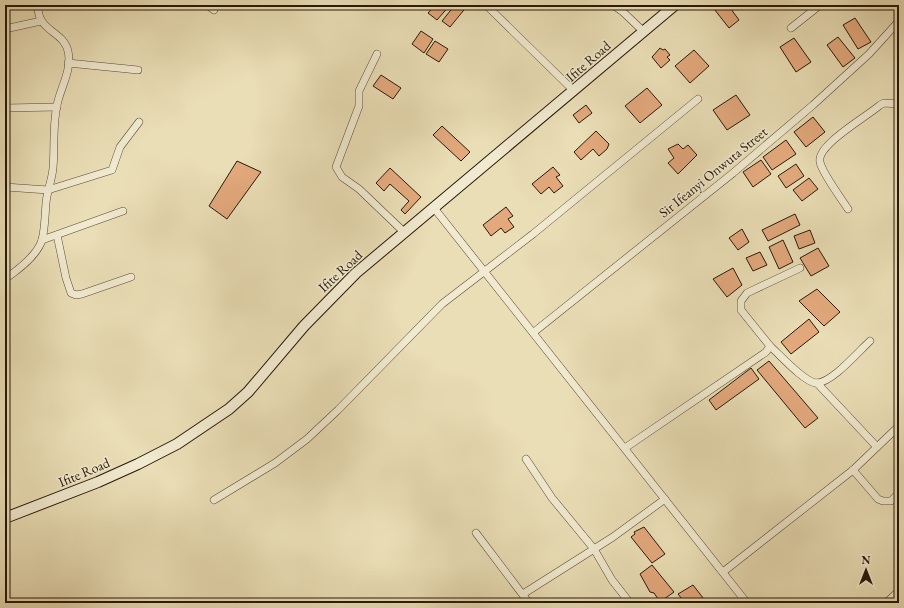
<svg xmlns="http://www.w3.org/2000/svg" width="904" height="608" font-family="'EB Garamond',serif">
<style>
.building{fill:#e3a97d;stroke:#281807}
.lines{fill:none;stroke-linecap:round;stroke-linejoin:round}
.street-casing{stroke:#584a33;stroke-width:8}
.secondary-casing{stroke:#281807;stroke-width:12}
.street{stroke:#f1ead0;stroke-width:7}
.secondary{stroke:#f1ead0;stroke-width:10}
.labels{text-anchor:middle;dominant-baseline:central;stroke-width:3;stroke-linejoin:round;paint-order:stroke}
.street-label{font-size:14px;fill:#281807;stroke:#f1ead0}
</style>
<rect width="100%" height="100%" fill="#eadeb6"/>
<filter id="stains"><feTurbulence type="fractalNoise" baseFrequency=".005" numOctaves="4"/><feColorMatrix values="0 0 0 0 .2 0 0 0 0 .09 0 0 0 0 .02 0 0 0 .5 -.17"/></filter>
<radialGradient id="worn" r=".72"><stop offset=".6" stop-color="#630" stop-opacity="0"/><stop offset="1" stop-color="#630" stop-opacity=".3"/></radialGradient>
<g class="building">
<polygon points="435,5 450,5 437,20 428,13"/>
<polygon points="455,5 468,5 450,27 442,21"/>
<polygon points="711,5 728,5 739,20 729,28"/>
<polygon points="855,18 871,42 858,49 843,25"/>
<polygon points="421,31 433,39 424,53 412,44"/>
<polygon points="838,37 855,58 843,67 827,45"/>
<polygon points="794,38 811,62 796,72 780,47"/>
<polygon points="435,41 448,49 439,62 426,54"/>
<polygon points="660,48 663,50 665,49 670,55 667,57 670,60 661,68 652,57"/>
<polygon points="694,50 709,66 690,83 675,66"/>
<polygon points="381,75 401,88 393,99 373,86"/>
<polygon points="647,88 662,105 640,123 625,106"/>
<polygon points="736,95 750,115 727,130 713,110"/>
<polygon points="586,105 592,113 579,123 573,115"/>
<polygon points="813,117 825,132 806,147 794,132"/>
<polygon points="442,126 470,152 461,161 433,135"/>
<polygon points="596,131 609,144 607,149 599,156 593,149 581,160 574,152"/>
<polygon points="786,140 796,154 772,170 763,157"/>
<polygon points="678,144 683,149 688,145 697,155 678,174 668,163 674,158 668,149"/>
<polygon points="761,160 771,174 753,187 743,172"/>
<polygon points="237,161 261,172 227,219 209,206"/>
<polygon points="796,164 804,176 786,188 778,176"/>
<polygon points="553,167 560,175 556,177 563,186 554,193 549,187 541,194 532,184"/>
<polygon points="390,168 421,197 405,214 401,210 409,201 390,184 384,191 376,183"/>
<polygon points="809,178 818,189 802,201 793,190"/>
<polygon points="506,207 513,216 508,219 514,227 505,233 501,228 491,236 483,225"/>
<polygon points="795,214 800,225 768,241 762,230"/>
<polygon points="742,229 749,242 738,250 729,238"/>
<polygon points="810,230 815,243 799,249 794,236"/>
<polygon points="783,240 793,262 779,269 769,247"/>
<polygon points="818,248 829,266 811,276 800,258"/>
<polygon points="760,252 767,265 753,271 746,258"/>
<polygon points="733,268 742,285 727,297 713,279"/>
<polygon points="817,289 840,312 824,326 799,301"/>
<polygon points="809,319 819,332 791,354 781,342"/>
<polygon points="769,361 818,418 805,428 757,370"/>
<polygon points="751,368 759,379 716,410 709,400"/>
<polygon points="644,527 665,554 652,563 631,537 635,534 634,532"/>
<polygon points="652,565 674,592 660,602 654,593 650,592 640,574"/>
<polygon points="693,585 707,603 685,603 678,594"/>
</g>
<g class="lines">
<defs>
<g id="street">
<polyline points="207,5 214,10"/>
<polyline points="486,5 574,91"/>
<polyline points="613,5 623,12 643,31"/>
<polyline points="791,28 820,5"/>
<polyline points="5,29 41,21"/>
<polyline points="377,54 359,91 359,106 336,167 342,177 359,189 405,233"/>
<polyline points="68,63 138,70"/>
<polyline points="5,108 57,107"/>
<polyline points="5,187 48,190 112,170 120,147 139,122"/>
<polyline points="434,208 747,603"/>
<path d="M848,209C841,198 822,173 820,162C816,145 868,116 880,105L884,103L899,104"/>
<polyline points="57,235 66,278 71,293 76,295 82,294 131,277"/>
<polyline points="42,240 123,211"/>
<path d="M5,279C18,270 37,256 42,240C45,228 45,215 46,203C47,191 52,180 53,168C55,146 52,123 58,101C62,85 72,69 68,51C63,30 37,32 38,5"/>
<polyline points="534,332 733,173 813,105 869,54 899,21"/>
<path d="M770,346C780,355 804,382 816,383C831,384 859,351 870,341"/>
<polyline points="817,383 877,447"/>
<polyline points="625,448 766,352 770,346 741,310 741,301 747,293 800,268"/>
<polyline points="526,459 552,498 594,549 612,580 630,603"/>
<polyline points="853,470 878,499 883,501 891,501 899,493"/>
<polyline points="214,500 275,463 307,439 338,410 442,304 533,234 698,99"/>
<polyline points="476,533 529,603"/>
<polyline points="723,572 853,470 899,426"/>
<polyline points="523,594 613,537 665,499"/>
<polyline points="886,603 899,591"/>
</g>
<polyline id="secondary" points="5,518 98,482 138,464 177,444 229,409 248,392 304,326 356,273 675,5"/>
</defs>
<use href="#street" class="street-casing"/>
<use href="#secondary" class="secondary-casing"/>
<use href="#street" class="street"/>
<use href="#secondary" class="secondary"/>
</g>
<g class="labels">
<g class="street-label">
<text transform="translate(588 61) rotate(-41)">Ifite Road</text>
<text transform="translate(713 172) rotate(-39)">Sir Ifeanyi Onwuta Street</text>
<text transform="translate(340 271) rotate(-43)">Ifite Road</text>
<text transform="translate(84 472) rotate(-23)">Ifite Road</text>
</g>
</g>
<rect width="904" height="608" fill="none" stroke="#eadeb6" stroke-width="20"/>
<rect x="6" y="6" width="892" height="596" fill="none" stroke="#281807" stroke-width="2"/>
<rect x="10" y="10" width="884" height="588" fill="none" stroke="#281807"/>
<g transform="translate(866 570)" stroke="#f1ead0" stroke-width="3" paint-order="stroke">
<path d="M0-3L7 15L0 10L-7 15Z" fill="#281807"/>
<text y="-6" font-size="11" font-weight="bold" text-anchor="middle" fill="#281807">N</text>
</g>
<rect width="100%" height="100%" filter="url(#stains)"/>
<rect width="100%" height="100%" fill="url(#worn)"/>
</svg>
